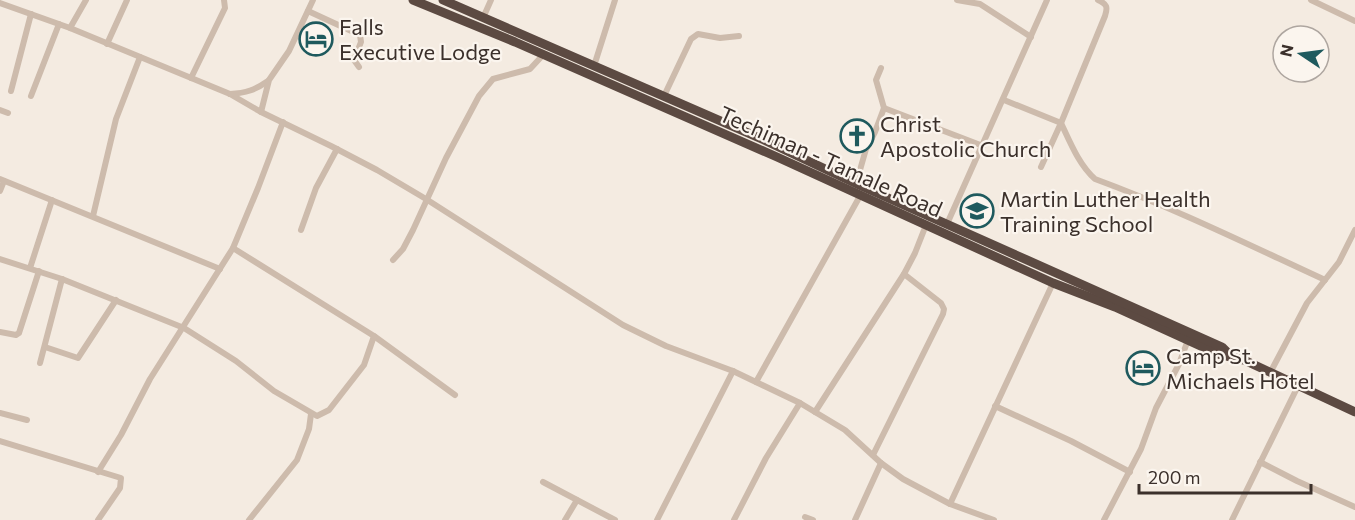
<svg xmlns="http://www.w3.org/2000/svg" width="1355" height="520" font-family="Commissioner,sans-serif">
<style>
.lines{fill:none;stroke-linecap:round;stroke-linejoin:round}
.minor{stroke:#cdbbac;stroke-width:6}
.highway{stroke:#5c4a42;stroke-width:9}
.labels{text-anchor:middle;dominant-baseline:central;stroke-width:4.5;stroke-linejoin:round;paint-order:stroke}
.poi-label{font-size:22px;fill:#3b302b;stroke:#fbf5ee;text-anchor:start}
.street-label{font-size:22px;fill:#3b302b;stroke:#fbf5ee}
</style>
<rect width="100%" height="100%" fill="#f4ebe1"/>
<g class="lines">
<g class="minor">
<polyline points="957,0 980,4 1031,37"/>
<polyline points="1311,0 1355,21"/>
<polyline points="0,3 70,28 230,94 261,112 331,146 377,170 426,199 623,325 666,346 733,371 800,403 845,430 881,463 903,479 950,504 994,520"/>
<polyline points="308,11 360,35 361,42 354,60 359,67"/>
<polyline points="483,18 491,0"/>
<polyline points="70,28 86,0"/>
<polyline points="107,44 127,0"/>
<polyline points="594,66 615,0"/>
<polyline points="191,78 225,8 224,0"/>
<polyline points="11,91 31,14"/>
<path d="M230,94C246,93 255,90 268,81"/>
<polyline points="31,96 59,24"/>
<polyline points="664,96 691,39 698,34 720,38 739,36"/>
<path d="M1004,100L1061,123C1070,142 1079,165 1095,179C1174,208 1249,245 1325,280"/>
<polyline points="884,108 983,146"/>
<polyline points="0,110 8,113"/>
<polyline points="261,112 269,80 289,51 313,0"/>
<path d="M1041,167L1061,123L1105,16C1108,7 1107,4 1098,0"/>
<polyline points="0,179 220,269"/>
<polyline points="859,185 860,170 866,149 875,132 884,108 876,80 881,68"/>
<polyline points="0,191 4,181"/>
<polyline points="93,216 116,119 140,57"/>
<polyline points="947,224 1047,0"/>
<polyline points="301,230 316,188 337,149"/>
<polyline points="233,248 374,336 455,395"/>
<polyline points="0,259 62,279 184,328 236,361 274,391 317,416 329,410 364,365 374,336"/>
<polyline points="393,260 403,249 413,230 446,158 479,96 493,79 530,69 543,55"/>
<polyline points="30,268 52,200"/>
<polyline points="0,332 16,335 19,333 39,271"/>
<polyline points="45,347 78,358 116,300"/>
<polyline points="40,363 62,279"/>
<polyline points="1270,373 1307,303 1339,262 1355,230"/>
<polyline points="756,382 860,196"/>
<polyline points="995,406 1071,441 1130,472"/>
<polyline points="815,412 904,274 915,253 926,225"/>
<polyline points="0,413 27,420"/>
<polyline points="0,441 121,478 120,488 98,520"/>
<polyline points="873,455 943,314 944,309 941,303 904,274"/>
<polyline points="1260,462 1297,481 1355,507"/>
<polyline points="98,472 121,435 150,379 233,248 258,188 283,122"/>
<polyline points="543,482 615,520"/>
<polyline points="950,504 1053,283"/>
<polyline points="805,517 813,520"/>
<polyline points="249,520 297,460 309,429 311,414"/>
<polyline points="565,520 577,500"/>
<polyline points="657,520 733,371"/>
<polyline points="734,520 766,458 800,403"/>
<polyline points="855,520 881,463"/>
<polyline points="1104,520 1141,449 1156,408 1179,364 1188,340"/>
<polyline points="1232,520 1298,386"/>
</g>
<g class="highway">
<polyline points="413,0 515,42 777,157 1053,283 1115,307 1218,354 1244,360 1355,412"/>
<polyline points="443,0 764,140 859,185 1222,347 1231,356"/>
</g>
</g>
<defs>
<symbol id="hotel-ring" viewBox="-11 -11 22 22"><circle r="9.5" fill="#fbf5ee" stroke="#1f5a5e" stroke-width="1.5"/><path d="M-6-4.5h1.5V1H6V5H4.5V3h-9V5H-6ZM-4 0a1.8 1.8 0 1 1 3.6 0ZM.5 0V-2.5h3Q6-2.5 6 0Z" fill="#1f5a5e"/></symbol>
<symbol id="church-ring" viewBox="-11 -11 22 22"><circle r="9.5" fill="#fbf5ee" stroke="#1f5a5e" stroke-width="1.5"/><path d="M-1.2-6h2.4v3.5h3.3v2.4h-3.3V6h-2.4V-.1h-3.3v-2.4h3.3Z" fill="#1f5a5e"/></symbol>
<symbol id="school-ring" viewBox="-11 -11 22 22"><circle r="9.5" fill="#fbf5ee" stroke="#1f5a5e" stroke-width="1.5"/><path d="M0-5L7-2L0 1L-7-2ZM-4 1L0 2.5L4 1V4Q0 6-4 4Z" fill="#1f5a5e"/></symbol>
</defs>
<g fill-rule="evenodd">
<use href="#hotel-ring" x="297" y="20" width="38" height="38"/>
<use href="#church-ring" x="838" y="117" width="38" height="38"/>
<use href="#school-ring" x="958" y="192" width="38" height="38"/>
<use href="#hotel-ring" x="1124" y="349" width="38" height="38"/>
</g>
<g class="labels">
<g class="poi-label">
<text x="339" y="26">Falls<tspan x="339" dy="25">Executive Lodge</tspan></text>
<text x="880" y="123">Christ<tspan x="880" dy="25">Apostolic Church</tspan></text>
<text x="1000" y="198">Martin Luther Health<tspan x="1000" dy="25">Training School</tspan></text>
<text x="1166" y="355">Camp St.<tspan x="1166" dy="25">Michaels Hotel</tspan></text>
</g>
<g class="street-label">
<text transform="translate(831 161) rotate(24)">Techiman - Tamale Road</text>
</g>
</g>
<g transform="translate(1301 54) rotate(283)"><circle r="28" fill="#fbf5ee" stroke="#aea6a0" stroke-width="1.5"/>
<path d="M0-4.5L10 22L0 15L-10 22Z" fill="#1f5a5e"/>
<text y="-9" font-size="16" font-weight="bold" text-anchor="middle" fill="#3b302b">N</text>
</g>
<path d="M1139 484v9h172v-9" fill="none" stroke="#3b302b" stroke-width="3"/>
<text x="1148" y="484" font-size="18" fill="#3b302b" stroke="#fbf5ee" stroke-width="4.5" paint-order="stroke">200 m</text>
</svg>
